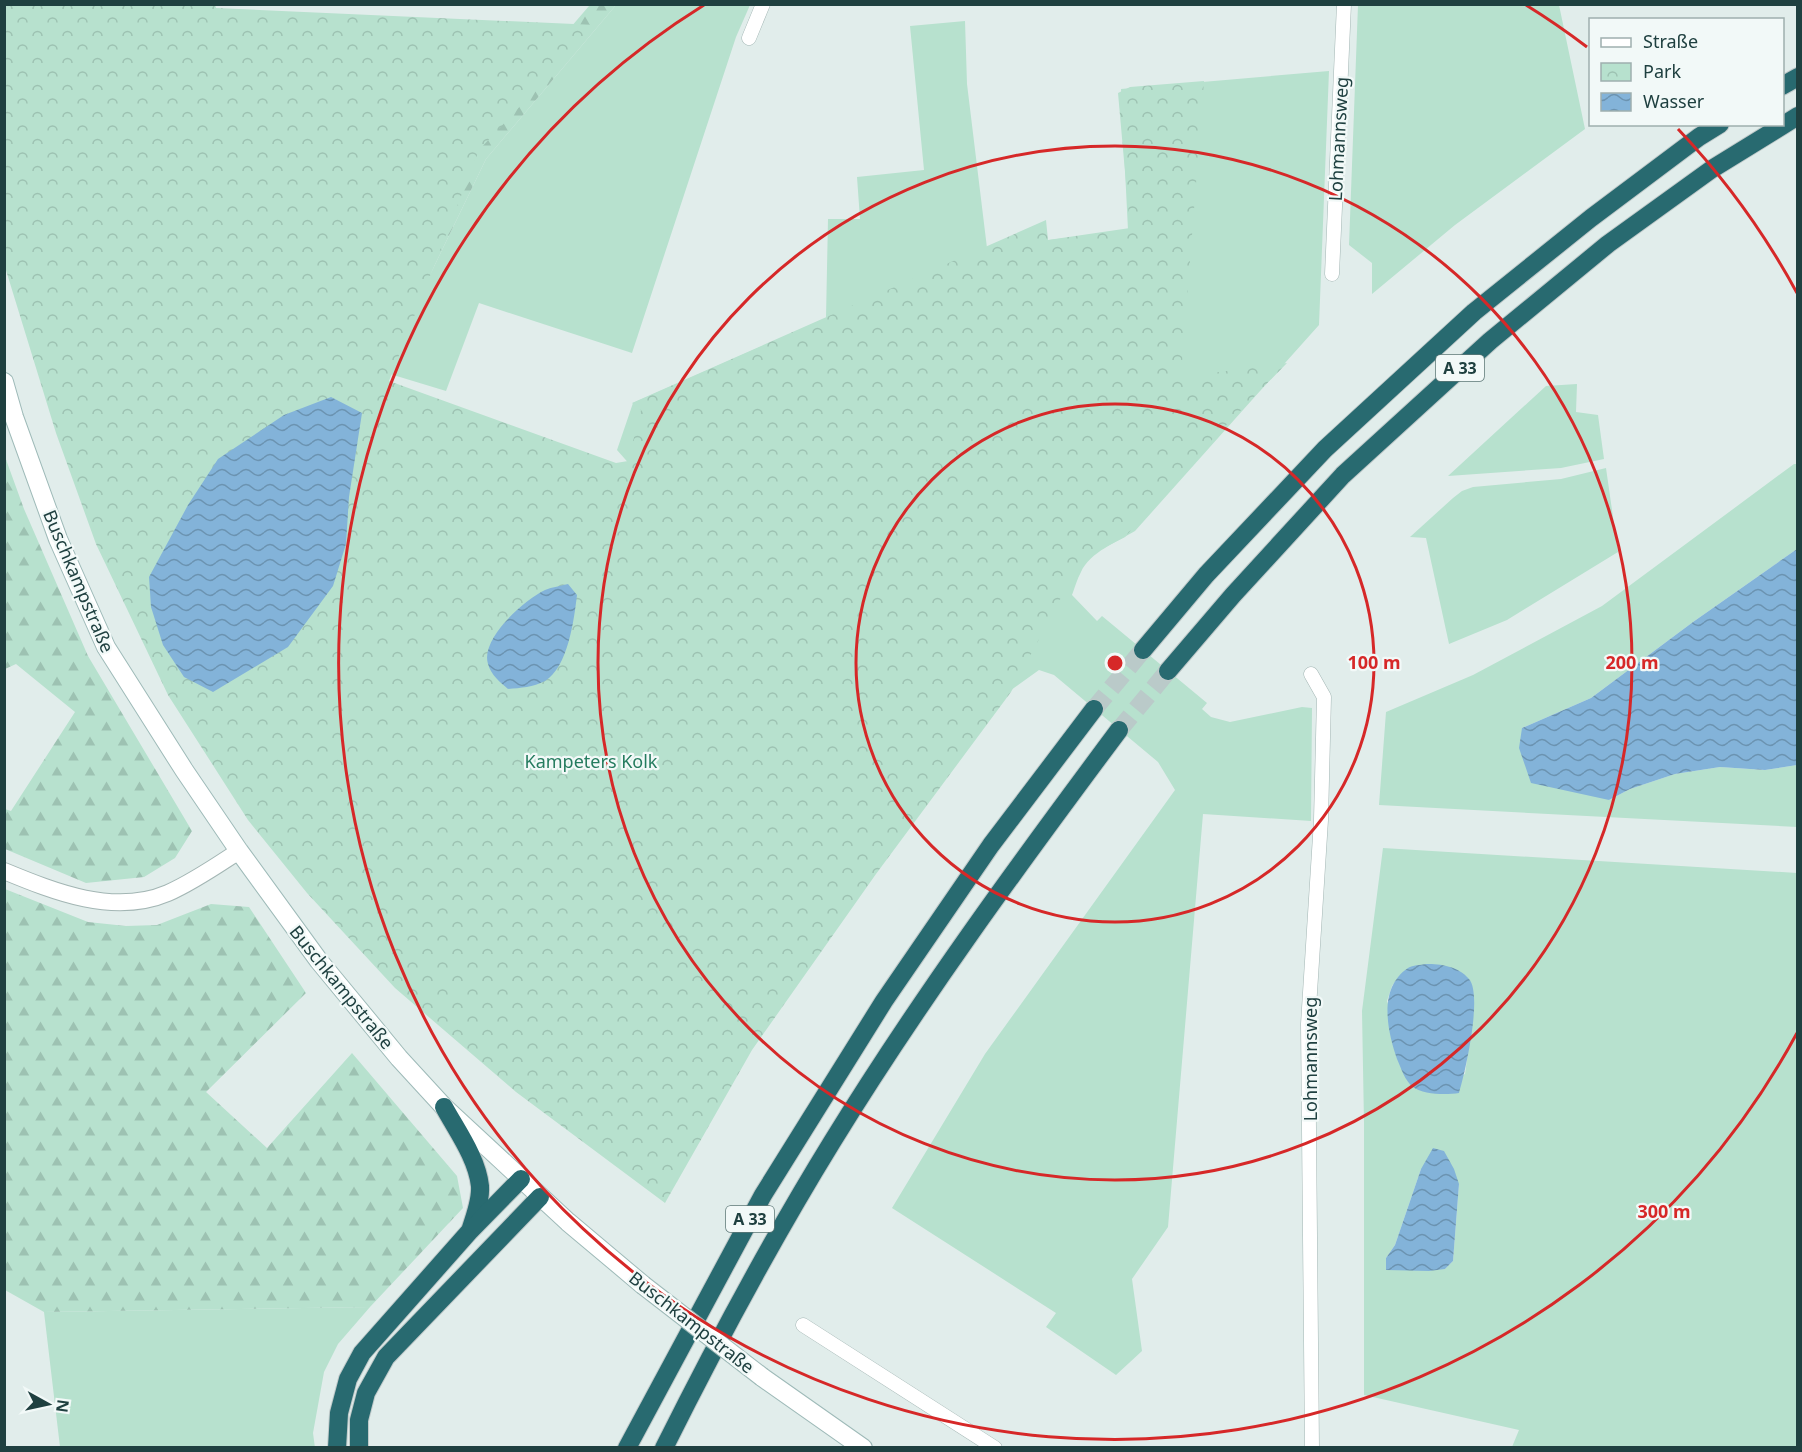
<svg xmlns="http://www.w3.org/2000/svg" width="1802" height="1452" font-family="'Noto Sans',sans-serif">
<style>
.grass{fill:#b7e1ce;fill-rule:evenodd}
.forest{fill:url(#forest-firs)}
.park{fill:url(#park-crowns)}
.water{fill:url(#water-waves)}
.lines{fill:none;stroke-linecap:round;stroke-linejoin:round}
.motorway-tunnel{stroke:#bacac9;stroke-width:18;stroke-dasharray:18 9;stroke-linecap:butt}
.minor-casing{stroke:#a3b6b4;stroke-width:15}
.tertiary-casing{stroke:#a3b6b4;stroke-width:18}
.secondary-casing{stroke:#9ebab8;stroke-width:20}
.motorway-casing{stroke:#c0caca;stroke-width:20}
.minor{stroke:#fff;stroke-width:14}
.tertiary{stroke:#fff;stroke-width:16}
.secondary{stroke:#fff;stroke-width:18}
.motorway{stroke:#286a70;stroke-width:18}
.secondary-bridge-casing{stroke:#9ebab8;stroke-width:20;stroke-linecap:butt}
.secondary-bridge{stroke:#fff;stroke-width:18}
.ring{fill:none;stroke:#d62828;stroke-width:3}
.labels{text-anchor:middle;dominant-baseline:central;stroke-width:4.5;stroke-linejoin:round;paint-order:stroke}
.shield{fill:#f2f9f8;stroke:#5e7877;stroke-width:1.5}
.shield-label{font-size:16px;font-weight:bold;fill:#1f4040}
.street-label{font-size:18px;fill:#1f4040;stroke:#f2f9f8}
.park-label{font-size:18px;fill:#257c5f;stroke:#f2f9f8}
.centre{fill:#d62828;stroke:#f2f9f8;stroke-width:3}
.ring-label{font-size:18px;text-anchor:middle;font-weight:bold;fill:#d62828;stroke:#f2f9f8;stroke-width:4.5;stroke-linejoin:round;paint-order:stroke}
</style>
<defs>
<pattern id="forest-firs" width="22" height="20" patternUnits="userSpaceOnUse" patternTransform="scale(1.5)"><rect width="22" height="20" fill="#b7e1ce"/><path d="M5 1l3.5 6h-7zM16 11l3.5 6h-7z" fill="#9dc2b2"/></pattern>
<pattern id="park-crowns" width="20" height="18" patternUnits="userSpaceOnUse" patternTransform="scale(1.5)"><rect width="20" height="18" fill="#b7e1ce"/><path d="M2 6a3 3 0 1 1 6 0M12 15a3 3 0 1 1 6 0" fill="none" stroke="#9dc2b2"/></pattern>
<pattern id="water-waves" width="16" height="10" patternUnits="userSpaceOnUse" patternTransform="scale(1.5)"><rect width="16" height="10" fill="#83b3d9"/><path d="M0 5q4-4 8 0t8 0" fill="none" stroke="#6b93b1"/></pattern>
</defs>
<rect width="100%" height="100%" fill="#e1edeb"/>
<g class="grass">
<polygon points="616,5 750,5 736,37 632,353 479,303 446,391 390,374 414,308 486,159"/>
<polygon points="1358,5 1559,5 1585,129 1455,225 1372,294 1372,263 1349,245"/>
<path d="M965,21L967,84L987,248L1128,230L1121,89L1329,71L1319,325L1135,531C1117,542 1090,552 1081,572C1077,579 1075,587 1072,595L1097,621L1102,616L1207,703L1202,709L1211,717L1230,722L1302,707L1312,708L1311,821L1203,814L1168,1227L1132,1279L1142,1351L1116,1375L1046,1327L1056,1313L892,1208L985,1054L1175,790L1158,762L1054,675L1039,670L1007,693L647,484L617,450L633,403L826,318L828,219H860L857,177L924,170L910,26Z"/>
<polygon points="1577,384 1576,412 1598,415 1604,459 1561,468 1448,476 1546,386"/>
<polygon points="1794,464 1797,464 1797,549 1693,622 1591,698 1522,728 1609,800 1630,789 1675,774 1720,767 1765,770 1797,765 1797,827 1379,805 1386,712 1473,675 1602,606"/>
<polygon points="1606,468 1618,552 1507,620 1449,644 1426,538 1410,537 1453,498 1462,491 1473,487 1561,479"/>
<path d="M1383,848L1797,873V1447H1512L1519,1430L1364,1395V1123L1362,1011ZM1400,975L1473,989L1474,1008L1465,1074L1426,1091L1419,1090L1387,1001L1392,986ZM1421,1169L1459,1184L1453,1261L1445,1269L1415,1270L1386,1258L1395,1245Z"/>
<polygon points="370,1307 338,1344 324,1372 313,1433 315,1448 60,1447 44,1312"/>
</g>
<g class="forest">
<polygon points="616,5 486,159 414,308 466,149 589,6"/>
<polygon points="4,454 24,509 88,656 192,831 175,858 144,877 86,883 5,849 5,809 11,811 75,712 16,664 5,669"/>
<polygon points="5,889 88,922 126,926 157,925 211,904 249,907 306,993 206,1092 267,1148 352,1053 457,1176 463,1208 370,1307 44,1312 5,1290"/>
</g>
<polygon class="park" points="215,4 216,8 596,25 479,150 389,381 616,463 628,461 641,410 632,403 1046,220 1048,240 1130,228 1118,93 1130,87 1204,81 1181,377 1287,363 1203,449 1125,537 1081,560 1011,692 876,874 752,1050 665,1203 516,1092 395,988 307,893 248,820 168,695 96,544 56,433 5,267 4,5"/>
<g class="water">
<polygon points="331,397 362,413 349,497 346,544 333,586 288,647 213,692 184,677 163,645 151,607 149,577 188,505 218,459 284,415"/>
<polygon points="1797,549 1797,765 1765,770 1720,767 1675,774 1630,789 1609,800 1531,783 1519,748 1522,728 1591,698 1693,622"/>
<path d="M568,584L577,595C574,620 568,667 545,681C533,687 521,688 508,689C500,682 491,675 488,664C480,639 524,600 545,590C552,587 561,586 568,584Z"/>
<path d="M1426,964C1441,964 1458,966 1469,979C1483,995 1465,1073 1459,1093C1447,1095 1423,1095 1413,1087C1405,1081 1401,1068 1397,1059C1387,1030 1378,988 1408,968C1413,965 1420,965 1426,964Z"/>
<polygon points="1433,1148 1444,1151 1454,1169 1459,1184 1453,1261 1445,1269 1429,1271 1386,1270 1386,1258 1395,1245 1421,1169"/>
</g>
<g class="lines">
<g class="motorway-tunnel">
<polyline points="1094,709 1143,650"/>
<polyline points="1119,730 1168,671"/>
</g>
<defs>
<g id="minor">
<polyline points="749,38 763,4"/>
<polyline points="1332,274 1344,4"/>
<polyline points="1311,674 1324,697 1321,820 1308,1024 1312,1448"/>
<polyline points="803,1325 995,1448"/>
</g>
<path id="tertiary" d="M4,871C55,892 114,916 168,893C193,882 216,866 239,851"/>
<g id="secondary">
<polyline points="4,382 14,417 58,539 106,647 184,770 239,851 319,961 399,1058 444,1107 568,1222 643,1285"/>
<polyline points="762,1377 863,1448"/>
</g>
<g id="motorway">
<polyline points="1782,86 1798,77"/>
<polyline points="1143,650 1206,575 1325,449 1474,312 1591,218 1699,137 1720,124"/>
<polyline points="1168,671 1233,595 1343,475 1490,341 1608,244 1712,169 1798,116"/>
<path d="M444,1107C457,1131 477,1158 480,1186C481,1200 475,1215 471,1228"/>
<polyline points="337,1448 339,1413 348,1379 362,1353 469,1232 521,1179"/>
<polyline points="359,1448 359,1420 366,1393 386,1357 540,1197"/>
<polyline points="627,1448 763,1195 884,1001 991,845 1094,709"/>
<path d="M664,1448C716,1344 771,1241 832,1142C920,999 1019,864 1119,730"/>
</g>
</defs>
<use href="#minor" class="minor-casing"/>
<use href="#tertiary" class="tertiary-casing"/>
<use href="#secondary" class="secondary-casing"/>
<use href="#motorway" class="motorway-casing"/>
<use href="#minor" class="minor"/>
<use href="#tertiary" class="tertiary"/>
<use href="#secondary" class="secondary"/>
<use href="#motorway" class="motorway"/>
<defs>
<polyline id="secondary-bridge" points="643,1285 762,1377"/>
</defs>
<use href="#secondary-bridge" class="secondary-bridge-casing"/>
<use href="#secondary-bridge" class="secondary-bridge"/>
</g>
<g class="ring">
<circle cx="1115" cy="663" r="259"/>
<circle cx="1115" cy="663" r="517"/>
<path d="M1797 1033A776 776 0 1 1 704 5M1526 5A776 776 0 0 1 1587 47M1678 129A776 776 0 0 1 1797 293"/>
</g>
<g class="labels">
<g class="shield">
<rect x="1436" y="355" width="48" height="26" rx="4.5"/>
<rect x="726" y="1206" width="48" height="26" rx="4.5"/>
</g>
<g class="shield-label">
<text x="1460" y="368">A 33</text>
<text x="750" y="1219">A 33</text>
</g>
<g class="street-label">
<text transform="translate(1338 139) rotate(-87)">Lohmannsweg</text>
<text transform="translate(79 581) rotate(67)">Buschkampstraße</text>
<text transform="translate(342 987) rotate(51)">Buschkampstraße</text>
<text transform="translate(1310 1059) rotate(-90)">Lohmannsweg</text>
<text transform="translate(692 1322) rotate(38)">Buschkampstraße</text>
</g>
<g class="park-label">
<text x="591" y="761">Kampeters Kolk</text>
</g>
</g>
<circle cx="1115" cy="663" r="9" class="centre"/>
<g class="ring-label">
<text x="1374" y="669">100 m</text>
<text x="1632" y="669">200 m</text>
<text x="1664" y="1218">300 m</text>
</g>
<rect width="1802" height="1452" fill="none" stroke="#1f4040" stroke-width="12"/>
<rect x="1589" y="18" width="195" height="108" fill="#f2f9f8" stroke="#9eafae" stroke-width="1.5"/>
<rect x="1601" y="38" width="30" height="9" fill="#ffffff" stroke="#9eafae" stroke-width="1.5"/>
<text x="1643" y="48" font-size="18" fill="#1f4040">Straße</text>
<rect x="1601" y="63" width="30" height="18" fill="url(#park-crowns)" stroke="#9eafae" stroke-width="1.5"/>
<text x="1643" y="78" font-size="18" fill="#1f4040">Park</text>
<rect x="1601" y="93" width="30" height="18" fill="url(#water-waves)" stroke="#9eafae" stroke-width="1.5"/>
<text x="1643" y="108" font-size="18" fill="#1f4040">Wasser</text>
<g transform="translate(48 1404) rotate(98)" stroke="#f2f9f8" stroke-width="4.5" paint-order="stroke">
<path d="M0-4.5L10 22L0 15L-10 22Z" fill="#1f4040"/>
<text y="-9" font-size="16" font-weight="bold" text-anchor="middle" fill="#1f4040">N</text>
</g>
</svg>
